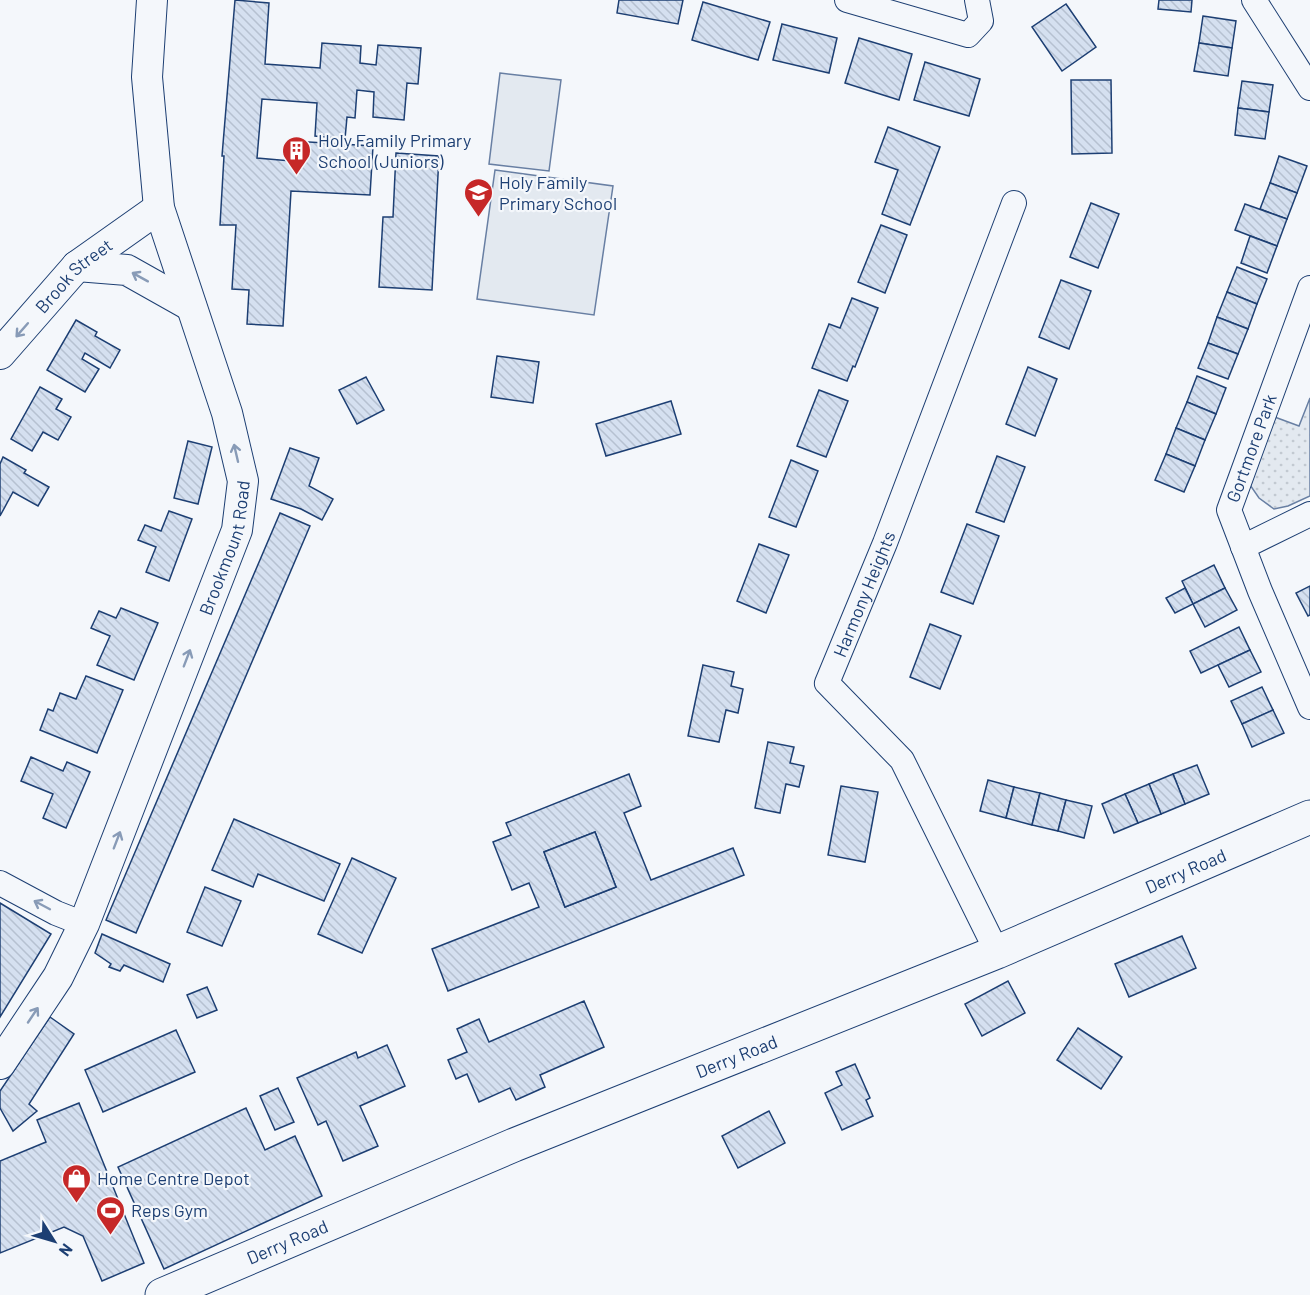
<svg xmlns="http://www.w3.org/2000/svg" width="1310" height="1295" font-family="Barlow,sans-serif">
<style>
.grass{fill:url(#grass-dots);stroke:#687fa3;stroke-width:1.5}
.garden{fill:#e3e9f0;stroke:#687fa3;stroke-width:1.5}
.building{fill:url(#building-back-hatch);stroke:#1d3f73;stroke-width:1.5;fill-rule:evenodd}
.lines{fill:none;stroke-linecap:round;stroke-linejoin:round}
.minor-casing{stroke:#1d3f73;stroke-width:26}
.tertiary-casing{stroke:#1d3f73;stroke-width:32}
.secondary-casing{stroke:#1d3f73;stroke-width:35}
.minor{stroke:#f4f7fb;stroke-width:24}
.tertiary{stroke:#f4f7fb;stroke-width:30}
.secondary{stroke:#f4f7fb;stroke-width:33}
.oneway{stroke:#889bb7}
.labels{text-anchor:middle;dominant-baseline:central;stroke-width:4.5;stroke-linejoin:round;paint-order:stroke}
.poi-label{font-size:18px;fill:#1d3f73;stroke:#f4f7fb;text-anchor:start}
.street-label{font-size:18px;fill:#1d3f73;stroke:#f4f7fb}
</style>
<defs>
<pattern id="grass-dots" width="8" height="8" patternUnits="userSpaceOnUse" patternTransform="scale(1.5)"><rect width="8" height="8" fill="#e3e9f0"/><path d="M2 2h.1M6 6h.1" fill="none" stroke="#c2c9d1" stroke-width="1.8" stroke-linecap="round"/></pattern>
<pattern id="building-back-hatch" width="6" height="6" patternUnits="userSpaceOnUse" patternTransform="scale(1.5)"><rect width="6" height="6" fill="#d5e0f0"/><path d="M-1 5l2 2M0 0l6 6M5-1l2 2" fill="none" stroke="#b6c1d1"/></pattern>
</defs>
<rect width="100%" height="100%" fill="#f4f7fb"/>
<polygon class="grass" points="1310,398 1310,496 1288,506 1274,509 1259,498 1250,485 1272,416 1299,426"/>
<g class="garden">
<polygon points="500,73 561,80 549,171 489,164"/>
<polygon points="495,170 613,186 594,315 477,299"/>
</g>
<g class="building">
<polygon points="235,0 269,3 265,64 320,68 322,43 361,46 360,63 376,65 378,45 421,48 418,84 407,83 404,120 373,117 374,92 357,90 355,118 347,117 345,139 315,136 317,103 262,99 257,158 291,161 293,141 373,146 370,195 291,191 283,326 247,324 249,290 232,289 236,225 220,225 224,156 222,156"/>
<polygon points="619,0 683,0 678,24 617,13"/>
<polygon points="1159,0 1192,0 1191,12 1158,9"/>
<polygon points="703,2 770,22 758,60 692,40"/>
<polygon points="1066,4 1096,47 1062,71 1032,27"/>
<polygon points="1203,16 1236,21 1232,48 1199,43"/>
<polygon points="782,24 837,38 829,73 773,60"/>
<polygon points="859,38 912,54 899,100 845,83"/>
<polygon points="1199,43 1232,48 1228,76 1194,71"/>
<polygon points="925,62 980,79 969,116 914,100"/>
<polygon points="1071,80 1111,80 1112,153 1072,154"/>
<polygon points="1242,81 1273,85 1269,112 1238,108"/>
<polygon points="1238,108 1269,112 1265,139 1235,135"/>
<polygon points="888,127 940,147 910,225 882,214 898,170 875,162"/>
<polygon points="396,153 439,156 432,290 379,287 383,217 393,217"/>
<polygon points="1279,156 1307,166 1297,193 1270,183"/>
<polygon points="1270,183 1297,193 1287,219 1260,209"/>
<polygon points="1091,203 1119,214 1098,268 1070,257"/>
<polygon points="1245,204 1287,219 1277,246 1235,230"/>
<polygon points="881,225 907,235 885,293 858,282"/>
<polygon points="1250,236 1277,246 1267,273 1241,263"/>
<polygon points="1237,267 1267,279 1257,304 1227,292"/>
<polygon points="1061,280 1091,291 1069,349 1039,337"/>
<polygon points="1227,292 1257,304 1248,329 1217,317"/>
<polygon points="852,298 878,308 855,367 853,366 847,381 812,368 829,324 840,328"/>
<polygon points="1217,317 1248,329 1238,354 1208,343"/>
<polygon points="76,320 97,332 95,336 120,350 110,368 85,353 82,359 99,369 85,392 47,370"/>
<polygon points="1208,343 1238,354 1228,379 1198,368"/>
<polygon points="497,356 539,362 533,403 491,397"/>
<polygon points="1028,367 1057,379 1035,436 1006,424"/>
<polygon points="1197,376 1226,388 1216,414 1187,402"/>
<polygon points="366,377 384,410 357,424 339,390"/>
<polygon points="40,387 62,399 56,409 71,417 58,440 43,432 32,451 11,439"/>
<polygon points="819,390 848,401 826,457 797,446"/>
<polygon points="671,401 681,434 606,456 596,424"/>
<polygon points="1187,402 1216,414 1205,440 1176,428"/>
<polygon points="1176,428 1205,440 1195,466 1166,454"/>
<polygon points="188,441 212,447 198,504 174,498"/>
<polygon points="290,448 319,458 309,486 333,499 322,520 301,509 271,499"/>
<polygon points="1166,454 1195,466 1184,492 1155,480"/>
<polygon points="997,456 1025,467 1004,522 976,512"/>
<polygon points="3,457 26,470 24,473 49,487 38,506 13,492 0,516 0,464"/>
<polygon points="791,460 818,471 796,527 769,517"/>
<polygon points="169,511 192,519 169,581 146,572 156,547 138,540 145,525 161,531"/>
<polygon points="280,513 310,526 136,933 106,920"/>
<polygon points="967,524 999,536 973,604 941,592"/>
<polygon points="759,544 789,555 766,613 737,601"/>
<polygon points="1214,565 1225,588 1193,604 1182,581"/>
<polygon points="1310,586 1310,615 1308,616 1296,593"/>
<polygon points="1185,588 1193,604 1175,613 1166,598"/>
<polygon points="1225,588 1237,610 1205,627 1193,604"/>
<polygon points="121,608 158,623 134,680 97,665 110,636 91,628 99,611 116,618"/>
<polygon points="930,624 961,636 940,689 910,677"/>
<polygon points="1239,627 1250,650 1201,673 1190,651"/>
<polygon points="1250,650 1261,672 1229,687 1218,665"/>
<polygon points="703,665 734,672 731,686 743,689 738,713 726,710 719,742 688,736"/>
<polygon points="86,676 123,690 97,753 40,730 48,709 53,711 60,693 76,699"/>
<polygon points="1262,687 1273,710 1242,724 1231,701"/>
<polygon points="1273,710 1284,733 1252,747 1242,724"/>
<polygon points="768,742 794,747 790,763 804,766 799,787 786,784 780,813 755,808"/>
<polygon points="31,757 63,771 67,762 90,772 66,828 43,818 53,794 21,781"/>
<polygon points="1197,765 1209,794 1185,804 1173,774"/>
<path d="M629,774L641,806L624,813L651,880L733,848L744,875L448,991L432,949L539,907L529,883L512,890L493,842L511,835L506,823ZM595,832L616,887L565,907L544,852Z"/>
<polygon points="1173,774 1185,804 1161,814 1149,784"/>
<polygon points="988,780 1014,787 1006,818 980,811"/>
<polygon points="1149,784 1161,814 1138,823 1125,794"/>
<polygon points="841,786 878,792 865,862 828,855"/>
<polygon points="1014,787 1040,793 1032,825 1006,818"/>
<polygon points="1040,793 1066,800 1058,831 1032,825"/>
<polygon points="1125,794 1138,823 1114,833 1102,804"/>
<polygon points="1066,800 1092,806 1084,838 1058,831"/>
<polygon points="234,819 340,864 324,901 258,874 253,887 212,870"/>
<polygon points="595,832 616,887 565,907 544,852"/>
<polygon points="352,858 396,878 362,953 318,934"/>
<polygon points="205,887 241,901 222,946 187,932"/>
<polygon points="0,903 51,934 0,1017"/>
<polygon points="102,934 170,964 163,982 124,965 120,971 109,967 111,964 95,953"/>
<polygon points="1182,936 1196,968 1129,997 1115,964"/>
<polygon points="1008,981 1025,1013 982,1036 965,1004"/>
<polygon points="207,987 217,1010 197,1018 187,995"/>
<polygon points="584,1001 604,1047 540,1075 545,1087 516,1100 510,1088 479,1102 467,1074 456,1079 448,1060 467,1052 457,1029 479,1019 489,1042"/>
<polygon points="50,1017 74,1034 29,1104 37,1111 13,1131 0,1108 0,1091"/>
<polygon points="1078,1028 1122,1057 1101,1089 1057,1060"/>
<polygon points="176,1030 195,1072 103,1112 85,1070"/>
<polygon points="387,1045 405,1086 360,1106 378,1146 343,1161 326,1121 318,1125 297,1078 356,1052 358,1058"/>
<polygon points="855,1064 870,1098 866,1100 873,1116 842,1130 825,1093 842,1085 836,1072"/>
<polygon points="278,1088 294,1122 275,1130 260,1096"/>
<polygon points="79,1103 144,1263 102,1281 83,1236 64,1227 0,1253 0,1161 46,1142 37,1120"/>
<polygon points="246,1108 265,1150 295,1136 322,1196 164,1269 118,1167"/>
<polygon points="769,1111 785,1143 738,1168 722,1136"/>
</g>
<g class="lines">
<defs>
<g id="minor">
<polyline points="847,0 968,35 981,21 977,0"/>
<polyline points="1254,0 1310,88"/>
<polyline points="1310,288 1229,510 1260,591 1310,707"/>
<polyline points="1243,547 1310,514"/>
<polyline points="0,883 56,913 84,924"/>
<path id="s1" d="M997,952L902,760L827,683L885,543L1014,203"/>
</g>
<g id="tertiary">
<polyline points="77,266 127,270 191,306"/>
<path id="s2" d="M0,354L77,266L159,208"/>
<path id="s3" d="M0,1064L58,977L84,924L237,530L243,481L227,413L159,208L147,77L152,0"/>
</g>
<g id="secondary">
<path id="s4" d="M162,1295L514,1145L997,952L1310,817"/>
</g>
</defs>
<use href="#minor" class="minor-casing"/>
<use href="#tertiary" class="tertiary-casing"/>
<use href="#secondary" class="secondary-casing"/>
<use href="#minor" class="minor"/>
<use href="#tertiary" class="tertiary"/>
<use href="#secondary" class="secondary"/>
</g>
<defs><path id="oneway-shaft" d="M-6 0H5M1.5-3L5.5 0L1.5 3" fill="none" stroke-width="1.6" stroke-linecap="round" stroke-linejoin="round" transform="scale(1.5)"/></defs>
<g class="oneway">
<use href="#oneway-shaft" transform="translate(140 277) rotate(-151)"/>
<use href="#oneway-shaft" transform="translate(22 330) rotate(131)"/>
<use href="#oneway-shaft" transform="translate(236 453) rotate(-103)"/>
<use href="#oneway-shaft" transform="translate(187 658) rotate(-69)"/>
<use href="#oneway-shaft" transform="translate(117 840) rotate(-69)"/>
<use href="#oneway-shaft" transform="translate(42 905) rotate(-152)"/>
<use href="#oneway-shaft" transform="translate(33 1015) rotate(-56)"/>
</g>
<defs>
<symbol id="building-pin" viewBox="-11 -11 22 30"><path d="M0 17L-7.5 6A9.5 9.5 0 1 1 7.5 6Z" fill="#c62828" stroke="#f4f7fb"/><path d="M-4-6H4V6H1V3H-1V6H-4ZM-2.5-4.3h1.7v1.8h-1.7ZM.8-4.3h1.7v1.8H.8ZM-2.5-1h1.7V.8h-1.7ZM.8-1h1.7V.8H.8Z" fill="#fff"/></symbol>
<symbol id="school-pin" viewBox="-11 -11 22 30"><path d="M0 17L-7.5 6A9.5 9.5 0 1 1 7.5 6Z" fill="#c62828" stroke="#f4f7fb"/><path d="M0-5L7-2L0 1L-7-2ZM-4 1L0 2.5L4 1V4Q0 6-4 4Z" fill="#fff"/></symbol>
<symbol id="shop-pin" viewBox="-11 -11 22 30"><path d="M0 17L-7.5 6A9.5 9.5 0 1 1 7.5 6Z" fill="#c62828" stroke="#f4f7fb"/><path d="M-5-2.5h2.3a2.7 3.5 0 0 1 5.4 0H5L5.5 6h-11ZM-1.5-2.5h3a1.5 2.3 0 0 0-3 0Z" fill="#fff"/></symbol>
<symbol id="stadium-pin" viewBox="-11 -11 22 30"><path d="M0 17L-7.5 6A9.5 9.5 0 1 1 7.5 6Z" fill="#c62828" stroke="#f4f7fb"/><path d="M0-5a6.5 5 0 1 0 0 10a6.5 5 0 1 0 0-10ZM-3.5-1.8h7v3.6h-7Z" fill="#fff"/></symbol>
</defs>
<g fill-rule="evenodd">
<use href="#building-pin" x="280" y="134" width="33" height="45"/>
<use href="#school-pin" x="462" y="176" width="33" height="45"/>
<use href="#shop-pin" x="60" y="1162" width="33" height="45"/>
<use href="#stadium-pin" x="94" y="1194" width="33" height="45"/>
</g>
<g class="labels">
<g class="poi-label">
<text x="318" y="140">Holy Family Primary<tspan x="318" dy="21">School (Juniors)</tspan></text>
<text x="499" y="182">Holy Family<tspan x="499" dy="21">Primary School</tspan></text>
<text x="97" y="1178">Home Centre Depot</text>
<text x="131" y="1210">Reps Gym</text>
</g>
<g class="street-label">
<text stroke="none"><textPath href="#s2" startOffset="108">Brook Street</textPath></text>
<text transform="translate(1251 448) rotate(-70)">Gortmore Park</text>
<text stroke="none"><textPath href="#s3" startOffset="566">Brookmount Road</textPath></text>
<text stroke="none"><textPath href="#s1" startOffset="418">Harmony Heights</textPath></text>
<text stroke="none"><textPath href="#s4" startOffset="1108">Derry Road</textPath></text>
<text stroke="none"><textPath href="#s4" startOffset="622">Derry Road</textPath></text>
<text stroke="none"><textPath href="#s4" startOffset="136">Derry Road</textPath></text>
</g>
</g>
<g transform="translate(54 1241) rotate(127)" stroke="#f4f7fb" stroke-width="4.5" paint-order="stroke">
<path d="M0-4.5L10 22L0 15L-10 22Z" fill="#1d3f73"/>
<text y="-9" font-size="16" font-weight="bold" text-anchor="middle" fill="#1d3f73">N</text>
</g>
</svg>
